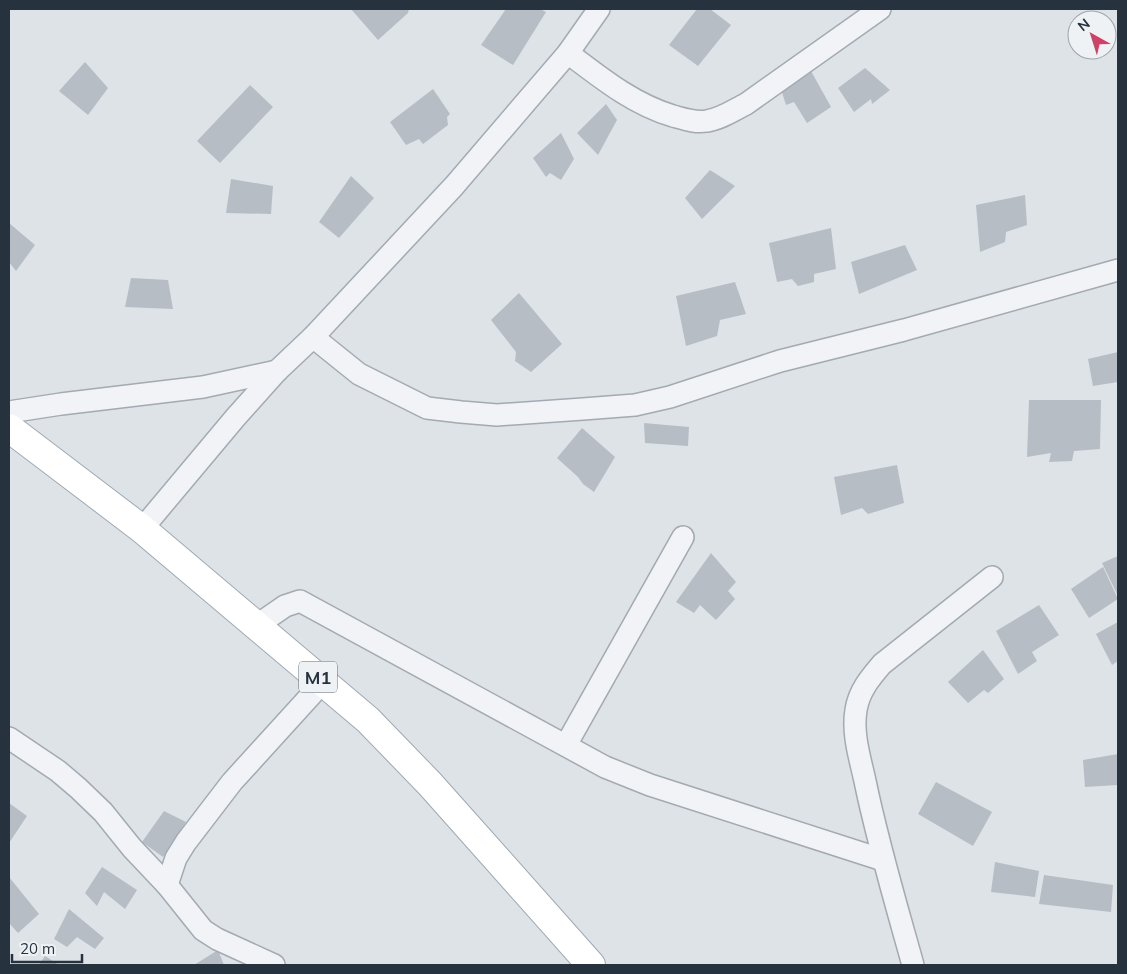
<svg xmlns="http://www.w3.org/2000/svg" width="1127" height="974" font-family="Mulish,sans-serif">
<style>
.building{fill:#b6bdc5}
.lines{fill:none;stroke-linecap:round;stroke-linejoin:round}
.street-casing{stroke:#a3aab2;stroke-width:24}
.primary-casing{stroke:#9ea9b3;stroke-width:30}
.street{stroke:#f1f3f6;stroke-width:21}
.primary{stroke:#fff;stroke-width:28}
.labels{text-anchor:middle;dominant-baseline:central;stroke-width:5;stroke-linejoin:round;paint-order:stroke}
.shield{fill:#eef2f5;stroke:#636c76;stroke-width:1}
.shield-label{font-size:18px;font-weight:bold;fill:#27323f}
</style>
<rect width="100%" height="100%" fill="#dee3e8"/>
<g class="building">
<polygon points="351,9 409,9 408,13 378,40"/>
<polygon points="506,9 540,9 546,12 513,65 481,45"/>
<polygon points="697,9 710,9 731,25 698,66 669,45"/>
<polygon points="85,62 108,88 88,115 59,91"/>
<polygon points="865,68 890,90 872,104 871,99 854,112 838,88"/>
<polygon points="811,71 831,107 807,123 794,102 786,105 781,89"/>
<polygon points="250,85 273,107 220,163 197,141"/>
<polygon points="433,89 450,114 447,117 448,125 423,144 419,139 406,145 390,122"/>
<polygon points="606,104 617,120 598,155 577,133"/>
<polygon points="561,133 574,159 561,180 550,173 546,177 533,158"/>
<polygon points="710,170 735,186 702,219 685,198"/>
<polygon points="351,176 374,198 339,238 319,222"/>
<polygon points="231,179 273,186 271,214 226,213"/>
<polygon points="1025,195 1027,225 1006,232 1005,242 980,252 976,205"/>
<polygon points="9,223 35,245 16,271 9,262"/>
<polygon points="831,228 836,269 814,274 814,282 798,286 792,279 777,282 769,243"/>
<polygon points="905,245 917,270 859,294 851,262"/>
<polygon points="131,278 168,280 173,309 125,307"/>
<polygon points="735,282 746,314 720,320 717,336 686,346 676,296"/>
<polygon points="519,293 562,344 531,372 515,361 516,352 491,320"/>
<polygon points="1118,352 1118,382 1093,386 1088,359"/>
<polygon points="1029,400 1101,400 1100,449 1074,451 1072,461 1049,462 1051,453 1027,457"/>
<polygon points="644,423 689,427 688,446 645,443"/>
<polygon points="582,428 615,457 594,492 583,484 578,477 557,458"/>
<polygon points="897,465 904,503 868,514 862,508 841,515 834,477"/>
<polygon points="711,553 736,582 728,591 735,599 716,620 700,605 694,613 676,602"/>
<polygon points="1118,556 1118,596 1102,563"/>
<polygon points="1103,567 1118,599 1089,618 1071,589"/>
<polygon points="1039,605 1059,635 1032,652 1037,661 1018,674 996,631"/>
<polygon points="1118,622 1118,661 1112,665 1096,634"/>
<polygon points="983,650 1004,679 988,693 984,690 968,703 948,682"/>
<polygon points="1118,754 1118,785 1085,787 1083,760"/>
<polygon points="936,782 992,812 973,846 918,814"/>
<polygon points="9,803 27,816 9,843"/>
<polygon points="164,811 186,822 163,857 142,842"/>
<polygon points="995,862 1039,871 1035,897 991,892"/>
<polygon points="102,867 137,890 125,909 104,892 97,906 85,893"/>
<polygon points="1044,875 1113,885 1111,912 1039,904"/>
<polygon points="9,877 39,914 18,933 9,923"/>
<polygon points="69,909 104,938 95,949 77,937 67,947 54,939"/>
<polygon points="218,950 224,965 194,965"/>
<polygon points="45,956 59,965 39,965"/>
</g>
<g class="lines">
<defs>
<g id="street">
<path d="M568,53C601,78 633,104 673,116C684,119 695,123 707,121C721,119 734,110 746,104L880,9"/>
<polyline points="313,337 359,374 427,408 461,412 497,415 583,409 635,405 670,397 780,361 904,330 1118,270"/>
<polyline points="9,412 61,404 203,387 277,371"/>
<polyline points="142,529 235,418 277,371 313,337 454,186 568,53 599,9"/>
<polyline points="256,626 285,606 300,601 605,767 650,785 883,860"/>
<polyline points="9,738 58,771 78,788 103,812 132,848 167,885"/>
<polyline points="566,745 683,537"/>
<polyline points="274,965 217,939 203,930 167,885 176,858 186,842 232,782 323,682"/>
<path d="M913,965C896,904 878,844 865,781C860,758 852,734 856,710C859,691 870,678 882,664L992,577"/>
</g>
<polyline id="primary" points="9,428 142,529 368,720 430,784 591,965"/>
</defs>
<use href="#street" class="street-casing"/>
<use href="#primary" class="primary-casing"/>
<use href="#street" class="street"/>
<use href="#primary" class="primary"/>
</g>
<g class="labels">
<rect class="shield" x="299" y="661.5" width="38" height="31" rx="4"/>
<g class="shield-label">
<text x="318" y="677">M1</text>
</g>
</g>
<rect width="1127" height="974" fill="none" stroke="#27323f" stroke-width="20"/>
<g transform="translate(1092 35) rotate(321)"><circle r="24" fill="#eef2f5" stroke="#9ea5ac"/>
<path d="M0-4L9 19L0 12L-9 19Z" fill="#cd4367"/>
<text y="-8" font-size="14" font-weight="bold" text-anchor="middle" fill="#27323f">N</text>
</g>
<path d="M12 954v8h70v-8" fill="none" stroke="#27323f" stroke-width="2.5"/>
<text x="20" y="954" font-size="15" fill="#27323f" stroke="#eef2f5" stroke-width="4" paint-order="stroke">20 m</text>
</svg>
